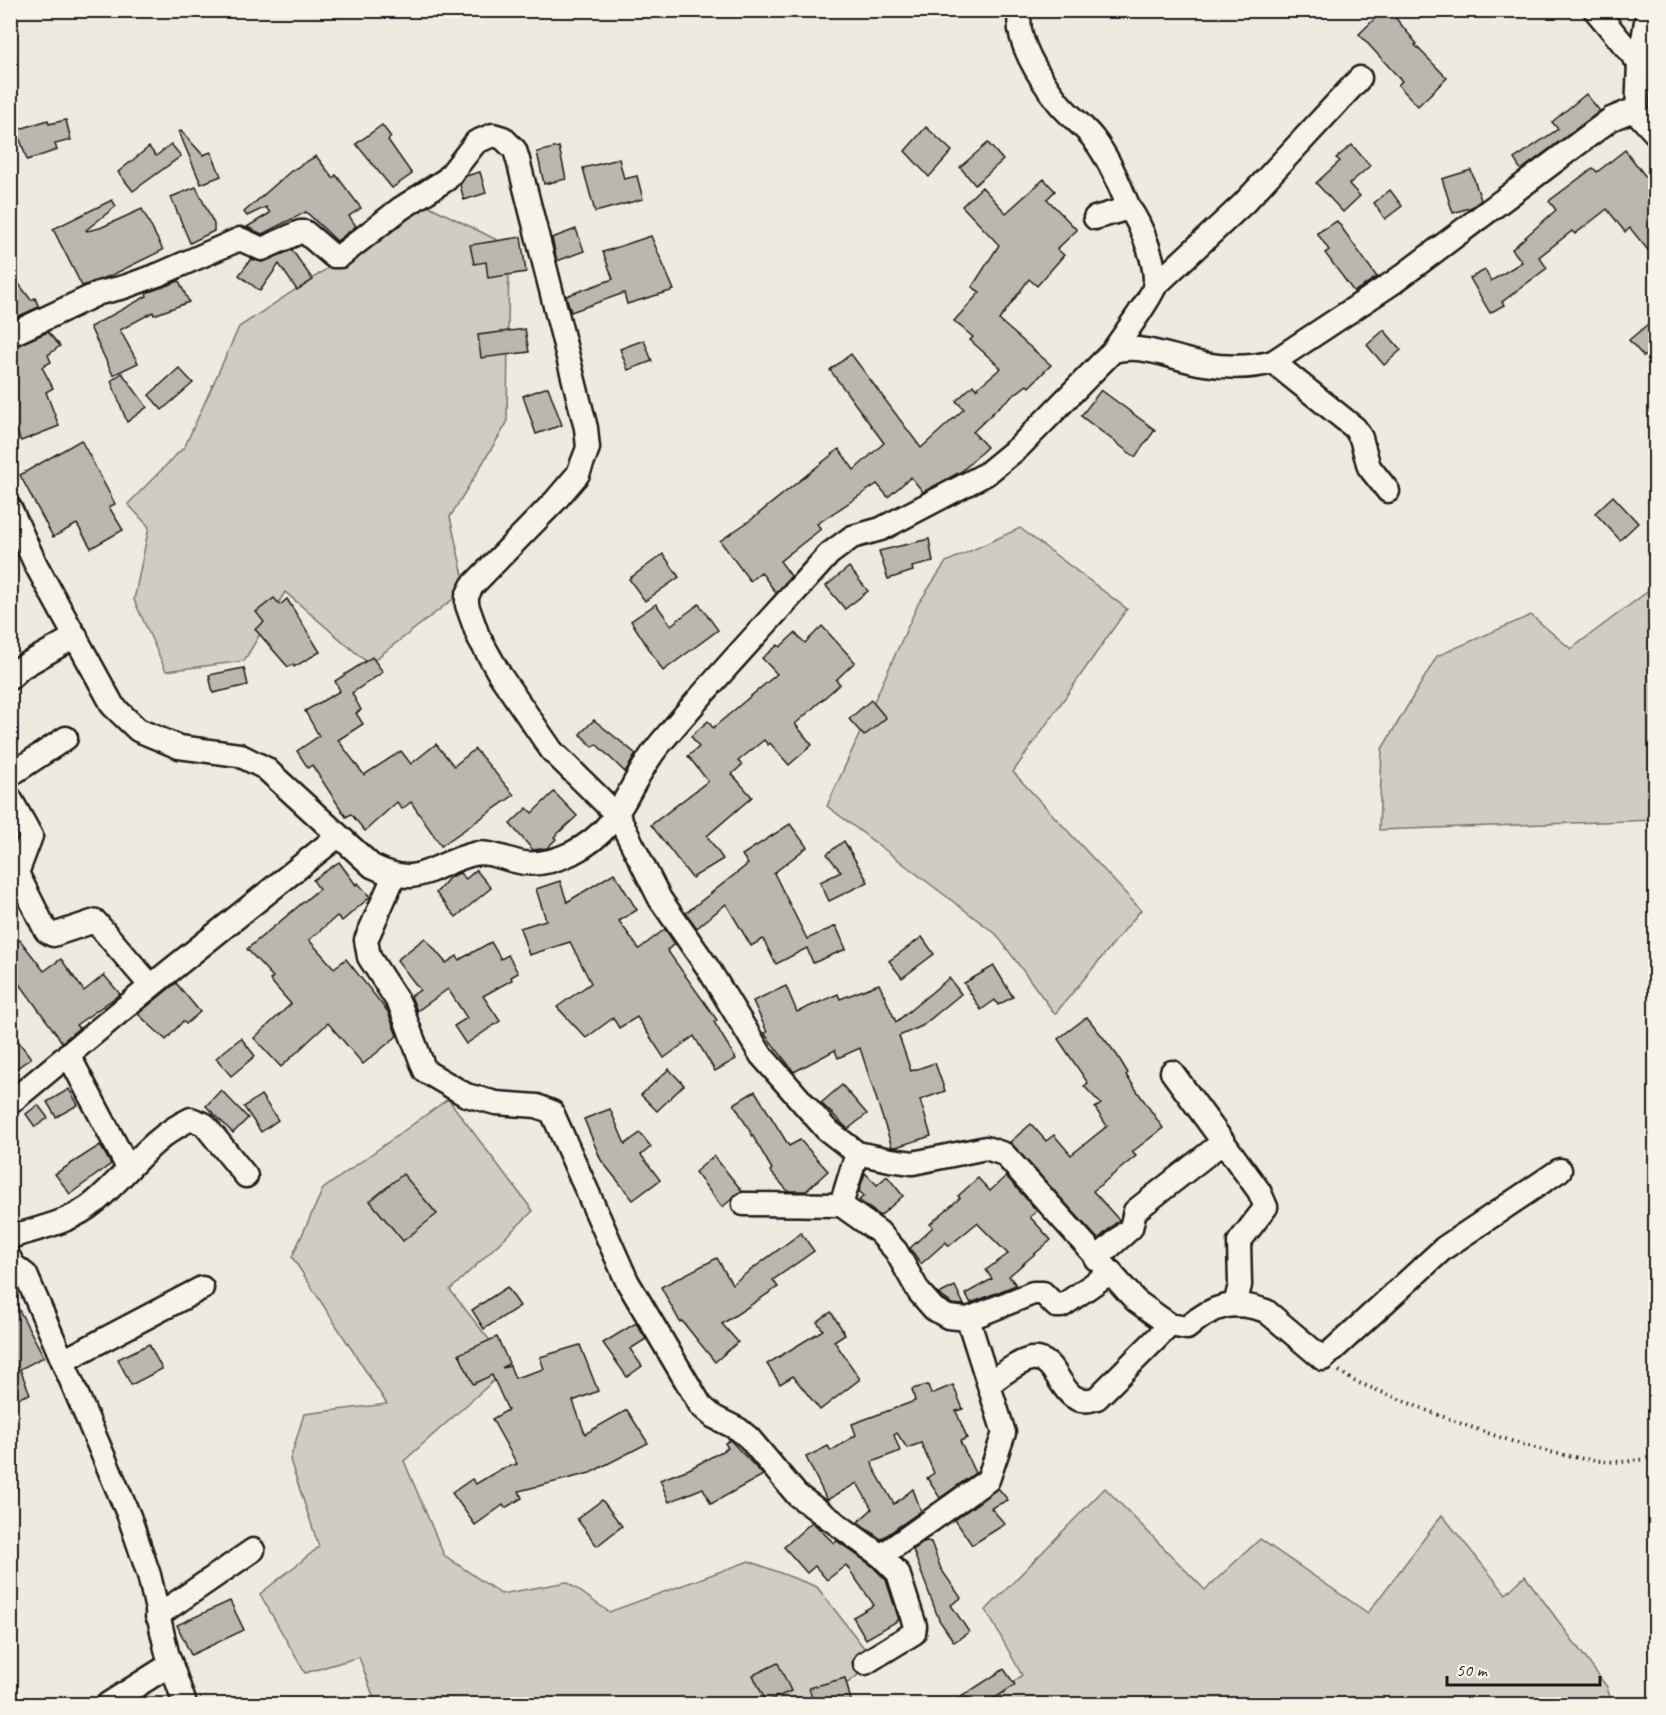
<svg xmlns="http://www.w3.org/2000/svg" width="1666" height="1715" font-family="Caveat,sans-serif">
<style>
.green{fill:#cfccc3;stroke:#767470;stroke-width:1.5}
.building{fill:#bab7af;stroke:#1c1c1c;stroke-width:1.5}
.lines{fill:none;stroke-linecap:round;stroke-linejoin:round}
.street-casing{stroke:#1c1c1c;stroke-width:27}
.path{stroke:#1c1c1c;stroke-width:4;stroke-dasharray:1.5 4.5;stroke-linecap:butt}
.street{stroke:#f7f3e8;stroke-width:22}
</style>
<rect width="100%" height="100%" fill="#eeeae0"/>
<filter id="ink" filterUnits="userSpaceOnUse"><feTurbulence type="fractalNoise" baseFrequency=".0167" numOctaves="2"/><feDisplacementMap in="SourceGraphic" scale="12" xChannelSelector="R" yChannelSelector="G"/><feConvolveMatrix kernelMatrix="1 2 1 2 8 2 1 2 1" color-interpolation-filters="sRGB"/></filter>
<g filter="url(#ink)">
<g class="green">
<polygon points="425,204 509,246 507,423 450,517 466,589 369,664 285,592 244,661 166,671 134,600 149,527 128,504 185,446 239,327"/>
<polygon points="1020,528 1127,609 1013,772 1141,910 1055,1014 996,934 827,806 918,604 946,562"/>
<polygon points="1655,586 1655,820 1379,830 1382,749 1437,656 1531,615 1571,649"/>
<polygon points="448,1099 533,1211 450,1290 510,1366 404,1461 444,1555 501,1594 567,1582 609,1612 749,1561 817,1587 875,1662 820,1704 684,1704 676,1702 666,1704 376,1704 359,1657 305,1673 260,1594 319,1547 290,1460 304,1414 387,1404 292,1257 323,1189"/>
<polygon points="1105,1488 1205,1590 1260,1539 1368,1613 1442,1515 1506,1594 1525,1576 1607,1687 1612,1704 988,1704 1022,1675 986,1610"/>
</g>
<g class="building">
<polygon points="1384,10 1389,10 1417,44 1415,45 1447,78 1418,106 1398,85 1402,81 1359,34"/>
<polygon points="1586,94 1600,111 1521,170 1514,159 1558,129 1552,122"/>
<polygon points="48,120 49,124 66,120 71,140 55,144 57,150 27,160 17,130"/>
<polygon points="382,125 391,137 388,140 412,174 392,188 356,144"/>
<polygon points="926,127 952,151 929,177 905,151"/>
<polygon points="181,131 203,155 211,152 221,176 201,184 179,132"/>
<polygon points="988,143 1003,160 975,185 960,167"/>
<polygon points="171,144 181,156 133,191 118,172 149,147 156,156"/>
<polygon points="1352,145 1370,166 1349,184 1360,196 1343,212 1316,183 1340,161 1336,158"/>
<polygon points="559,147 566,179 544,184 537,152"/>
<polygon points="1625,150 1656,190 1656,260 1630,228 1625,232 1607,209 1575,234 1572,231 1539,257 1547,268 1502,302 1504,305 1490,313 1470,278 1485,270 1491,281 1522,262 1512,249 1556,210 1549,201 1593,168 1597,172"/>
<polygon points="316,156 333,178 336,175 361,208 349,216 356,226 337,241 306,212 262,234 247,227 270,213 266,207 247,216 244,212 291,171"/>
<polygon points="619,159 624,179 637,176 643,199 595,212 583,168"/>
<polygon points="1471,170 1481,200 1472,207 1453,213 1442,179"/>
<polygon points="480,172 486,193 464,200 460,185 466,176"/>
<polygon points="1044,179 1055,191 1047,199 1077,230 1057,249 1064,255 1037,286 1029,279 999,320 1051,365 1029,387 1027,385 1002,404 973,432 987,447 962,471 923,492 911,477 888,497 877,484 817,524 821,529 780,561 791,576 776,593 761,572 750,581 720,541 752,519 839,449 854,470 884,443 830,370 851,354 921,448 964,409 956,401 973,385 976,389 1001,368 970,340 973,337 954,321 980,292 972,287 999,245 962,206 982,187 1006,213"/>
<polygon points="196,187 214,224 214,231 190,243 171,197"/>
<polygon points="1390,190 1402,206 1385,219 1374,203"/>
<polygon points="112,200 116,206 86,230 87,231 100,228 142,209 163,250 110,276 82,286 53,229"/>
<polygon points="1337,221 1377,277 1354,292 1325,253 1329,250 1317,233"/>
<polygon points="576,229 584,251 557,261 552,238"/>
<polygon points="651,236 674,290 627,304 624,293 571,312 566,296 613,279 603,252"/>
<polygon points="521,237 526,272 488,278 486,262 474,264 470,245"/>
<polygon points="292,250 313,280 297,290 279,264 260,291 239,275 251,259 262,262"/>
<polygon points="10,272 31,300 35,298 39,307 10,320"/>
<polygon points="179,281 189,302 154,315 153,312 120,330 138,363 113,375 90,327 147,296 146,293"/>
<polygon points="1647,325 1656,335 1656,347 1644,357 1629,340"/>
<polygon points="525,329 529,352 481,358 478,335"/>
<polygon points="1384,330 1401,350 1384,365 1367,345"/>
<polygon points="48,332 60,346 48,355 51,362 42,367 53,388 46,392 59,426 21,441 10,415 10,348"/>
<polygon points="644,340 652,361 628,370 620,349"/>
<polygon points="179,368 193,383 162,410 149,395"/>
<polygon points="122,373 147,407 127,422 111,381"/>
<polygon points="548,387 562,425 536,434 523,396"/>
<polygon points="1101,390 1155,430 1135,457 1081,416"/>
<polygon points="81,440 115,504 109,507 123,530 91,548 77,524 53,537 20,475"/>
<polygon points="1613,496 1638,523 1620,540 1595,513"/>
<polygon points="929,539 933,562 912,567 913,571 888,579 879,551"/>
<polygon points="663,554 679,577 645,601 629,579"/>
<polygon points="849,567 868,591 845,609 826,586"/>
<polygon points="274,598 280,605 287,599 320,652 294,667 293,664 288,667 255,629 264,622 256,612"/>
<polygon points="656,604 671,625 699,604 718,630 663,671 631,621"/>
<polygon points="822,626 855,662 836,680 840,684 795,724 812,745 789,765 770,743 768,745 764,740 738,761 742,765 732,774 752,797 707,836 723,859 692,878 651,825 708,781 688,756 699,747 691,736 708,721 713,728 777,674 762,658 778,645 780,647 795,633 805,643"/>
<polygon points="372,657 383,672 352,693 361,710 356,713 363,724 338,740 364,775 401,751 411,764 436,744 454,766 475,749 514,795 441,846 411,802 402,809 397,802 365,831 351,814 346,817 312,765 308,768 297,751 319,736 305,711 340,691 335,681"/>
<polygon points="244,668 248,685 213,693 209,675"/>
<polygon points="871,700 886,718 864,736 849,719"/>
<polygon points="594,720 636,754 625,772 596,744 593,747 580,734"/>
<polygon points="554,792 577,816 554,837 556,839 547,848 533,850 510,824 527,808 532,813"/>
<polygon points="790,824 807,847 774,873 807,939 836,926 846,949 813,963 807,948 776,964 763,939 751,946 726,904 697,928 686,913 748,864 742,855"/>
<polygon points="844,841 868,882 829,901 820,882 841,872 827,854"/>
<polygon points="339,862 356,885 358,883 370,897 342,921 337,916 309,940 334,968 346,959 388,1012 397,1036 363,1064 328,1023 281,1067 254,1038 291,1004 270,980 273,977 247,949 319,889 313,880"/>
<polygon points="476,870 491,888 456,917 436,893 450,877 460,873 466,879"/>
<polygon points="614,873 637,910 619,921 639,949 665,929 675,944 667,950 717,1020 714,1022 736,1059 715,1071 694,1036 664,1058 637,1017 619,1028 613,1018 586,1038 557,1007 591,983 570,942 529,955 520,928 546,920 536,889 560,881 567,902"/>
<polygon points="922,937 934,954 902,978 889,961"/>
<polygon points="425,938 446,963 457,956 459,960 491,942 501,959 508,955 518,973 511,977 512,980 483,996 500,1021 466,1044 454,1026 467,1018 448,989 417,1011 411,996 420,990 397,960"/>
<polygon points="20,940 44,971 61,959 84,991 104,975 120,994 76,1025 79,1028 62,1042 20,984 10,991 10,947"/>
<polygon points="994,966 1013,997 998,1005 995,1000 981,1010 964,983"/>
<polygon points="949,978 961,994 922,1026 899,1036 911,1071 935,1063 945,1091 920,1100 931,1136 896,1147 892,1147 860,1048 838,1058 835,1050 794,1072 764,1033 767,1032 753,1001 786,986 797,1012 838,994 840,999 879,984 896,1022"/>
<polygon points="176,983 200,1012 186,1024 183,1021 166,1040 138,1014"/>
<polygon points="1087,1017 1117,1055 1128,1073 1126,1075 1163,1128 1132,1152 1136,1156 1093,1191 1119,1220 1098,1239 1010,1142 1031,1124 1046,1141 1054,1135 1071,1155 1107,1126 1095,1108 1101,1104 1084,1086 1088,1083 1058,1039"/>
<polygon points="10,1030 31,1058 10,1073"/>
<polygon points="241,1038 255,1056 231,1076 216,1058"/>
<polygon points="669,1069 684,1085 657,1111 641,1095"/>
<polygon points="842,1085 867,1114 848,1129 821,1103"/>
<polygon points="69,1089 78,1105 56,1117 47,1102"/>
<polygon points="221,1090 248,1118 233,1133 206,1106"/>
<polygon points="755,1091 789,1146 800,1140 828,1171 806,1191 788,1191 770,1171 772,1169 734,1104"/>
<polygon points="261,1095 278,1120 261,1132 244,1107"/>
<polygon points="38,1105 48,1118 35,1127 26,1114"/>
<polygon points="610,1109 625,1144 640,1133 651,1147 641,1155 660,1180 633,1200 601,1160 584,1119"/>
<polygon points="100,1145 111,1164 70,1194 55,1174"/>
<polygon points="714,1156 742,1191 722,1207 695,1172"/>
<polygon points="865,1173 877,1185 887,1176 903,1196 880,1216 859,1200 864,1196 859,1191"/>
<polygon points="403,1174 437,1214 403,1241 370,1201"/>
<polygon points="1006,1176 1037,1211 1030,1217 1051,1240 1009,1276 1016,1285 971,1303 965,1294 992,1279 986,1270 1008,1254 977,1223 949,1246 946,1242 921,1264 910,1248 933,1227 930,1224 960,1198 958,1196 978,1178 990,1191"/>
<polygon points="801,1233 814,1251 773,1280 778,1287 722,1324 738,1342 715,1362 682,1321 680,1322 661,1287 717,1258 732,1284"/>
<polygon points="955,1286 964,1305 952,1304 939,1294"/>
<polygon points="507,1287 520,1306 484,1329 472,1310"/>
<polygon points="10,1293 44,1357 20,1369 30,1394 10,1401"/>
<polygon points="831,1312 845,1334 834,1341 860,1379 820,1410 793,1376 780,1384 767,1364 823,1330 817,1322"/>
<polygon points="636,1323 646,1339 630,1349 642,1366 627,1377 603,1343"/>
<polygon points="497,1337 509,1363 502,1368 510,1366 515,1378 544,1369 540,1357 580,1345 598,1391 573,1401 585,1434 627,1410 648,1443 590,1473 519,1491 522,1498 505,1508 503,1505 475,1525 452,1493 472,1479 476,1484 501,1469 517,1464 492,1419 508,1410 492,1375 473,1384 459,1354"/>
<polygon points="149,1344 162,1369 131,1385 118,1359"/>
<polygon points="928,1385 931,1394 953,1385 963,1409 956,1411 967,1438 960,1441 975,1473 940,1498 927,1478 934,1473 921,1443 907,1448 897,1433 894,1435 900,1451 872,1462 873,1467 894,1504 913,1489 921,1511 881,1539 858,1522 872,1509 857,1483 827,1500 806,1457 828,1446 831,1451 856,1435 852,1424 915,1401 912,1389"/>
<polygon points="730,1440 763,1475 711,1504 703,1488 669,1502 660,1480 689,1469 728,1448 725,1443"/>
<polygon points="998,1488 1008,1500 991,1508 1005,1524 972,1545 955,1520"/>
<polygon points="602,1500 622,1526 597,1546 577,1519"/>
<polygon points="812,1522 834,1543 837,1541 872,1566 886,1580 899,1620 866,1639 853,1617 874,1605 846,1565 827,1580 815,1566 807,1573 784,1547"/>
<polygon points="926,1541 931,1542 941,1569 961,1598 951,1605 969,1632 954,1642 939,1620 913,1550"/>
<polygon points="230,1601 244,1630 191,1655 177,1625"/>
<polygon points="778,1663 791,1691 766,1702 753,1675"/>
<polygon points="1004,1669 1015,1685 986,1704 950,1704"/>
<polygon points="845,1678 852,1704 814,1704 809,1688"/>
</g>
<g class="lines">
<defs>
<g id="street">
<path d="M1021,10C1012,37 1041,80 1058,102C1068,115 1083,125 1093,138C1110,160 1119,184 1129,208"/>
<polyline points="1595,10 1639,63"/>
<polyline points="1637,113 1639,63 1648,10"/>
<path d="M1095,218L1129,208C1141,224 1159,268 1154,288C1151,298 1121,339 1113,351"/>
<polyline points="1154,287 1244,203 1360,78"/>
<path d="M10,335L99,293L124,287L160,274L240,239L262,249L300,232H305L333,256H340L400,209L447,179L476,142L493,135L503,138L515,150L518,160L586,428L588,448L578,474L555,501L472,586L467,596V605L478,636L500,675L552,751L618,816L660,899L708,968L761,1055L826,1129L857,1153L890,1160L913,1163L986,1148L1004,1154L1136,1301L1170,1325L1187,1328C1211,1306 1233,1299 1266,1311L1323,1359L1444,1248L1560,1170"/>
<polyline points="1273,362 1355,428 1361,438 1369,467 1388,491"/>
<path d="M10,508L36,565L113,706L138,730L179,747L239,755L265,768L372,866C419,889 427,867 470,855C485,850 500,857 515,861C534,867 555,861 572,853C624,827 626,785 659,745C713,680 772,618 829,554L852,537L881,529L986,474L1019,447L1113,351C1145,343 1173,359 1204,364C1228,368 1251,368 1273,362L1394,282L1611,119L1628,112L1637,113L1656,134"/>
<polyline points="10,678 22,667 76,636"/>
<polyline points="10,775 66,738"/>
<polyline points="10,798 31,836 17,873 46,931 53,935 95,921 151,986"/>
<polyline points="394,876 366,940 369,957 400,1005 425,1071 466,1095 496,1103 537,1106 552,1112 627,1281 701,1406 714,1417 738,1429 749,1438 797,1495 881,1556 898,1573 915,1626 914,1633 865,1663"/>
<polyline points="68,1054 128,1168"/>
<polyline points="1172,1072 1259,1191 1266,1207 1239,1242 1240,1285 1235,1305"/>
<polyline points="10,1103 151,986 338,836"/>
<polyline points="744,1204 841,1205 879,1232 896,1251 919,1292 934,1309 948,1317 968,1319 1033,1293 1043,1293 1056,1306 1062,1306 1111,1272"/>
<polyline points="841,1205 857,1153"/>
<path d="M10,1237C39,1228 72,1222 95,1202C128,1174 150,1138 191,1119L204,1124L246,1176"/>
<polyline points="10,1259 13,1265 26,1275 129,1516 149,1575 167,1653 185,1704"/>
<polyline points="1096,1259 1131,1228 1135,1211 1223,1142"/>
<polyline points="63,1361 202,1288"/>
<path d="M990,1383C1002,1375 1017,1362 1031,1359C1062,1354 1058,1413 1097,1398L1170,1325"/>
<polyline points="881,1556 988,1480 1004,1433 968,1319"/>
<polyline points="157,1616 253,1550"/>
<polyline points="108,1704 171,1664"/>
</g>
</defs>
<use href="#street" class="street-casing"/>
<path class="path" d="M1339,1371L1354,1381C1422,1407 1589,1485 1656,1455"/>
<use href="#street" class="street"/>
</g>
</g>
<rect width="1666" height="1715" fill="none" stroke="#f7f3e8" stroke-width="36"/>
<rect x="18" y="18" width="1630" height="1679" fill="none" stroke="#1c1c1c" stroke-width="2" filter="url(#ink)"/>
<path d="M1447 1676v9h153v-9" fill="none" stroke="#1c1c1c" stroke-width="3"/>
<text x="1456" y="1676" font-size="18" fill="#1c1c1c" stroke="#f7f3e8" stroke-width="4.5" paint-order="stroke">50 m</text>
</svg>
